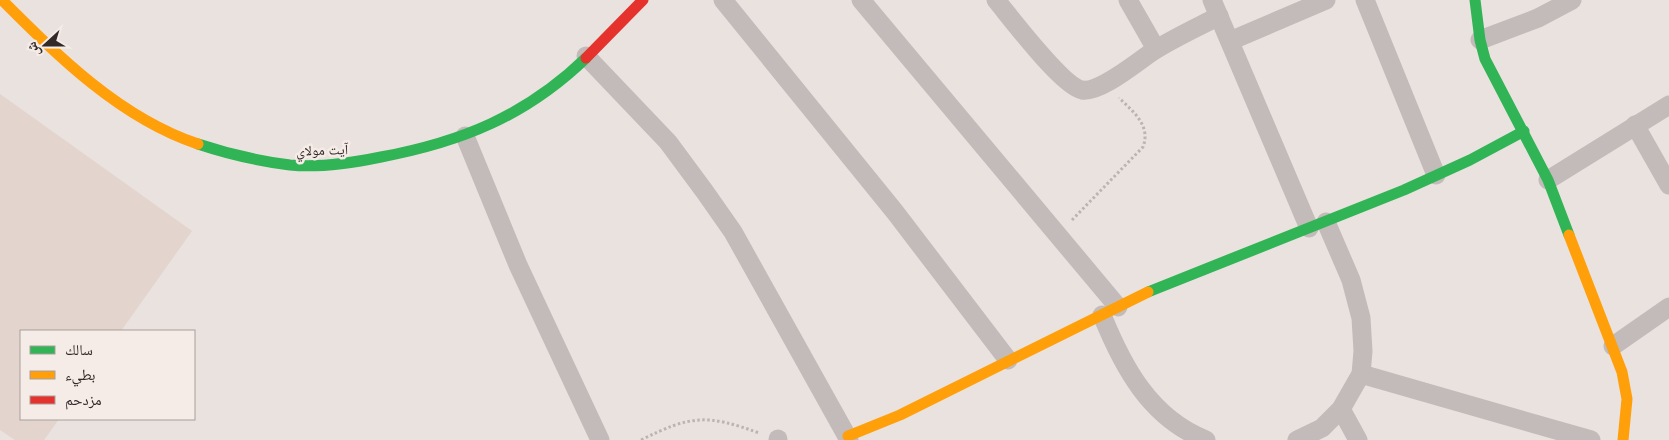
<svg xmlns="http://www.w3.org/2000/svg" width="1669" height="440" font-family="'DM Sans','Noto Naskh Arabic',sans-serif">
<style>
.plaza{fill:#e3d4cd}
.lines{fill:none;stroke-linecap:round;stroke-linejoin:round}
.path{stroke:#bbb4b1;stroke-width:3;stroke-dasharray:2.5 2.5;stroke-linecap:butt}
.street{stroke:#c2bbb9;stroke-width:19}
.fast{stroke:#30b455;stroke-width:11}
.slow{stroke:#ff9f0a;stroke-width:11}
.jam{stroke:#e5322d;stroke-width:11}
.labels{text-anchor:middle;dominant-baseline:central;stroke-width:5;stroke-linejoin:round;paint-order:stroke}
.street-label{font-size:14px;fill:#322928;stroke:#f6ece7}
</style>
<rect width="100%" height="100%" fill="#eae2df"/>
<polygon class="plaza" points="0,94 192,231 121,331 21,331 21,419 59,419 44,440 15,440 0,430"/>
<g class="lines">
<g class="path">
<path d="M1072,220L1143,147C1151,126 1134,112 1119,98"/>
<path d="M641,440C691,415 707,414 759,433"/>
</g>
<g class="street">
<polyline points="723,0 895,212 1008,360"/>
<polyline points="861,0 1118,307"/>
<path d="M996,0C1011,18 1062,86 1082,90C1101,93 1139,60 1155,50C1176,37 1198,27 1219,16"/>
<polyline points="1128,0 1156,49"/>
<polyline points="1212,0 1309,228"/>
<polyline points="1365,0 1436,175"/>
<polyline points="1480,40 1538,18 1572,0"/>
<polyline points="1230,41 1326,0"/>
<polyline points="586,56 668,142 705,192 733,232 849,440"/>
<polyline points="1635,125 1669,185"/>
<polyline points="465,136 518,265 600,440"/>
<polyline points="1548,180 1669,105"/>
<path d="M1102,315C1123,367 1150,418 1206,440"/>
<polyline points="1613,346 1669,307"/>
<polyline points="1361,374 1591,440"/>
<polyline points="1341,409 1358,440"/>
<polyline points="778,440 778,439"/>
<polyline points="1297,440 1322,428 1341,409 1361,374 1363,351 1361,318 1351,280 1326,222"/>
</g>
<g class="fast">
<polyline points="1475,0 1480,40 1485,59 1548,180 1569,235"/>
<path d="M198,144C228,154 258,161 290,165C320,168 352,163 381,157C461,142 526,116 586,58"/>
<polyline points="1148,292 1404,190 1470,160 1524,131"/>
</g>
<g class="slow">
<path d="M2,0C58,56 120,118 198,144"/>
<polyline points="1569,235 1622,372 1627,399 1623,440"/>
<polyline points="848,436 900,415 1148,292"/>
</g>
<polyline class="jam" points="586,58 643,0"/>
</g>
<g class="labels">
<g class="street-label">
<text transform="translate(322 150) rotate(-2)">آيت مولاي</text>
</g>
</g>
<rect x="20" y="330" width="175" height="90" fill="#f6ece7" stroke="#a89e9b"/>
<rect x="30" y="346" width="25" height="8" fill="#30b455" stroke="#a89e9b"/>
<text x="65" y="355" font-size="15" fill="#322928">سالك</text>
<rect x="30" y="371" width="25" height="8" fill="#ff9f0a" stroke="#a89e9b"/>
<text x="65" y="380" font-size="15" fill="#322928">بطيء</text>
<rect x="30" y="396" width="25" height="8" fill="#e5322d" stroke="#a89e9b"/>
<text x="65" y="405" font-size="15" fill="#322928">مزدحم</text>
<g transform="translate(45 45) rotate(249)" stroke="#f6ece7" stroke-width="4" paint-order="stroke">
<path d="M0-4L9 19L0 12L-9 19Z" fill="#322928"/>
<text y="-8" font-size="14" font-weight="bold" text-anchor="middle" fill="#322928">ش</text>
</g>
</svg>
